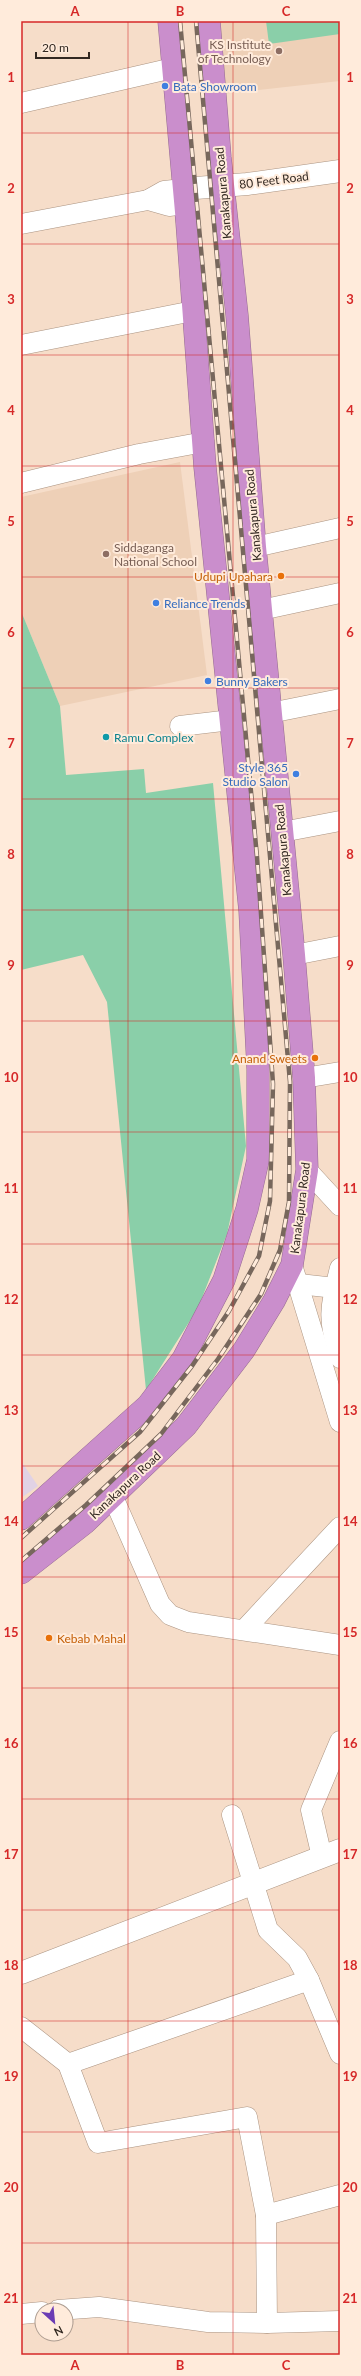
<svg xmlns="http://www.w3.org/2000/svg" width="361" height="2376" font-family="Lato,sans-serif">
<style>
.commercial{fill:#e1d2e5}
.built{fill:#eed0b7}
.green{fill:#8acfa9}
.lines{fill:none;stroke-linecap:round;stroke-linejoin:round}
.street-casing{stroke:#ab9482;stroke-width:21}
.secondary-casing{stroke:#ab9482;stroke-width:23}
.highway-casing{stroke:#956a90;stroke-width:23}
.street{stroke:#fff;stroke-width:20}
.secondary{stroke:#fff;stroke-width:22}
.highway{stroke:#ca8ecc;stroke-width:22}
.rail-casing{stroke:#77675c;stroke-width:4.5}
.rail{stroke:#ffebdb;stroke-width:3;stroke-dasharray:9;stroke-linecap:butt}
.grid{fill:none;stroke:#d62828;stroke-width:1;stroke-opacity:0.55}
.education-dot{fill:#8d6e63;stroke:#ffebdb;stroke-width:1.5}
.shop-dot{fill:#3f7fe0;stroke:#ffebdb;stroke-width:1.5}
.food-dot{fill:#e8710a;stroke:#ffebdb;stroke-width:1.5}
.culture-dot{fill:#0f9aa8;stroke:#ffebdb;stroke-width:1.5}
.labels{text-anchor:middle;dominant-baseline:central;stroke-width:4;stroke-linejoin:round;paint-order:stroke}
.education-label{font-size:12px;fill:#785e54;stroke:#ffebdb;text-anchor:end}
.shop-label{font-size:12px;fill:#366cbe;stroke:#ffebdb;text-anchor:start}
.street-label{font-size:12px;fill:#322821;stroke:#ffebdb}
.food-label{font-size:12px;fill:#c56008;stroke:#ffebdb;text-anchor:end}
.culture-label{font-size:12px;fill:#0d838f;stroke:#ffebdb;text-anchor:start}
.neatline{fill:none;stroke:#d62828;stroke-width:1.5}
.grid-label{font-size:13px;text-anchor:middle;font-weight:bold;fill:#d62828}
</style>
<rect width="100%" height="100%" fill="#f6ddc9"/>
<polygon class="commercial" points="21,1461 38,1486 21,1498"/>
<g class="built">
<polygon points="214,21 340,21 340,81 221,94"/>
<polygon points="180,462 207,675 60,706 21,611 21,497"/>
</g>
<g class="green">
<polygon points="266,21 340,21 340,34 269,44"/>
<polygon points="21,611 60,706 66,775 144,769 146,793 213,783 246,1146 227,1234 198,1308 146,1390 107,1002 83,955 21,970"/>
</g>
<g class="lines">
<defs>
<g id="street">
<polyline points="21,103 173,68"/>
<polyline points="148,200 169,206 185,204"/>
<polyline points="21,224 148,200 164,191 183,189"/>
<polyline points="21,345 193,311"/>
<polyline points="21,483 139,454 204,442"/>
<polyline points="255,547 340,528"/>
<polyline points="261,610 340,593"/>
<polyline points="270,713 340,699"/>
<polyline points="180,726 231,720"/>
<polyline points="282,832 340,821"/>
<polyline points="294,955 340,946"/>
<polyline points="304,1078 340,1072"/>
<polyline points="307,1170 340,1206"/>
<polyline points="292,1265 340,1422"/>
<path d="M340,1268C330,1308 327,1318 340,1358"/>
<polyline points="299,1284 335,1288"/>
<polyline points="113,1497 160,1604 170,1615 188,1622 340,1645"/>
<polyline points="244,1630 340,1527"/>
<polyline points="232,1815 268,1930 297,1958 309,1980"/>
<polyline points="322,1857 311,1810 340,1741"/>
<polyline points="21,2027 68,2064 98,2143 247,2117 266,2215 267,2323 208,2322 99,2307 58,2310"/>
<polyline points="68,2064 309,1980 340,2054"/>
<polyline points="266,2215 340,2195"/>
<polyline points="21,2314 42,2312"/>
<polyline points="267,2323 340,2321"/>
</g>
<g id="secondary">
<polyline points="183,189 247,184 340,171"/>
<polyline points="21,1973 340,1850"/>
</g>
<g id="highway">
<polyline points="21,1519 148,1405 183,1359 224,1280 247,1209 258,1160 258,1069 250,911 205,467 187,223 169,21"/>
<polyline points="21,1573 85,1523 186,1426 244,1350 274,1301 292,1265 307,1170 304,1078 294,955 255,547 237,315 220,157 209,21"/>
</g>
</defs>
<use href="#street" class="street-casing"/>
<use href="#secondary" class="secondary-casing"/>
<use href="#highway" class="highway-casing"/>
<use href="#street" class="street"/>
<use href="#secondary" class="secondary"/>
<use href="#highway" class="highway"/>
<defs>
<g id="rail">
<polyline points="21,1538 140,1432 192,1366 229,1311 259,1256 270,1201 273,1084 257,857 180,21"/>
<polyline points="21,1561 86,1505 161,1434 218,1359 261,1294 280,1250 289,1202 290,1082 196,21"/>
</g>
</defs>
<use href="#rail" class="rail-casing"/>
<use href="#rail" class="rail"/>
</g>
<path class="grid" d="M128,21V2355M233,21V2355M21,133H340M21,244H340M21,355H340M21,466H340M21,577H340M21,688H340M21,799H340M21,910H340M21,1021H340M21,1132H340M21,1244H340M21,1355H340M21,1466H340M21,1577H340M21,1688H340M21,1799H340M21,1910H340M21,2021H340M21,2132H340M21,2243H340"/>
<g class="education-dot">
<circle cx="279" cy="51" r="4"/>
<circle cx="106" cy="554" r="4"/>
</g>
<g class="shop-dot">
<circle cx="165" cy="86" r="4"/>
<circle cx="156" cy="603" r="4"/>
<circle cx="208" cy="681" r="4"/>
<circle cx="296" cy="774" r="4"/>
</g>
<g class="food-dot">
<circle cx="281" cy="576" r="4"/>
<circle cx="315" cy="1058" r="4"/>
<circle cx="49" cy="1638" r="4"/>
</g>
<circle class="culture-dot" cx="106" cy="737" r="4"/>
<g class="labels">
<g class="education-label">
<text x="271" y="44">KS Institute<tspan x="271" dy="14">of Technology</tspan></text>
<text x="114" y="547" text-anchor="start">Siddaganga<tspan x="114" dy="14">National School</tspan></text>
</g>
<g class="shop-label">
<text x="173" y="86">Bata Showroom</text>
<text x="164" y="603">Reliance Trends</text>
<text x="216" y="681">Bunny Bakers</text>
<text x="288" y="767" text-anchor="end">Style 365<tspan x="288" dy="14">Studio Salon</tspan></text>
</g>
<g class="street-label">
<text transform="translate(274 180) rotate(-7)">80 Feet Road</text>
<text transform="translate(223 193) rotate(-95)">Kanakapura Road</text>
<text transform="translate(253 515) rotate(-95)">Kanakapura Road</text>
<text transform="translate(283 850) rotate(-95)">Kanakapura Road</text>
<text transform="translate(300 1208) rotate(-83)">Kanakapura Road</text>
<text transform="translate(125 1485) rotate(-43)">Kanakapura Road</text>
</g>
<g class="food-label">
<text x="273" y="576">Udupi Upahara</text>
<text x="307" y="1058">Anand Sweets</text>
<text x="57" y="1638" text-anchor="start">Kebab Mahal</text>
</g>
<g class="culture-label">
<text x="114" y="737">Ramu Complex</text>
</g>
</g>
<rect width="361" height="2376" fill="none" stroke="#ffebdb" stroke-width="44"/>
<g transform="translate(54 2322) rotate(153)"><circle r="19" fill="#ffebdb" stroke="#ad9d91"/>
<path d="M0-3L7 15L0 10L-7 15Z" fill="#6b3cb4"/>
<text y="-6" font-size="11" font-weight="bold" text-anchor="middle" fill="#322821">N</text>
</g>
<path d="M36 52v6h53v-6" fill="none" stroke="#322821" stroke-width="2"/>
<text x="42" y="52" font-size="12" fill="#322821" stroke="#ffebdb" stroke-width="3" paint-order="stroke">20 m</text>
<rect x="22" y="22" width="317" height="2332" class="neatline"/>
<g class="grid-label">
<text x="75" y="16">A</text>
<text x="180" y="16">B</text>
<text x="286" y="16">C</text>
<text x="11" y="82">1</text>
<text x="350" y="82">1</text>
<text x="11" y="193">2</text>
<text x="350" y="193">2</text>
<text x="11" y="304">3</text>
<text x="350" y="304">3</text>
<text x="11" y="415">4</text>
<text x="350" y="415">4</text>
<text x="11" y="526">5</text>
<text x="350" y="526">5</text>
<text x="11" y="637">6</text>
<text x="350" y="637">6</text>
<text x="11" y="748">7</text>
<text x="350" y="748">7</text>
<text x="11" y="859">8</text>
<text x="350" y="859">8</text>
<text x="11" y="970">9</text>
<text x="350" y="970">9</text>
<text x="11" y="1082">10</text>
<text x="350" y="1082">10</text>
<text x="11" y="1193">11</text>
<text x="350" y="1193">11</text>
<text x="11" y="1304">12</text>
<text x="350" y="1304">12</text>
<text x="11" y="1415">13</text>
<text x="350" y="1415">13</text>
<text x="11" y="1526">14</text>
<text x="350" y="1526">14</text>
<text x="11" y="1637">15</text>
<text x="350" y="1637">15</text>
<text x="11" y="1748">16</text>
<text x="350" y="1748">16</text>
<text x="11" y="1859">17</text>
<text x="350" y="1859">17</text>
<text x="11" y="1970">18</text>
<text x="350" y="1970">18</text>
<text x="11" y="2081">19</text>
<text x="350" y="2081">19</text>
<text x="11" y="2192">20</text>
<text x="350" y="2192">20</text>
<text x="11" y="2303">21</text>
<text x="350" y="2303">21</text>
<text x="75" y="2370">A</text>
<text x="180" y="2370">B</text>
<text x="286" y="2370">C</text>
</g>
</svg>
